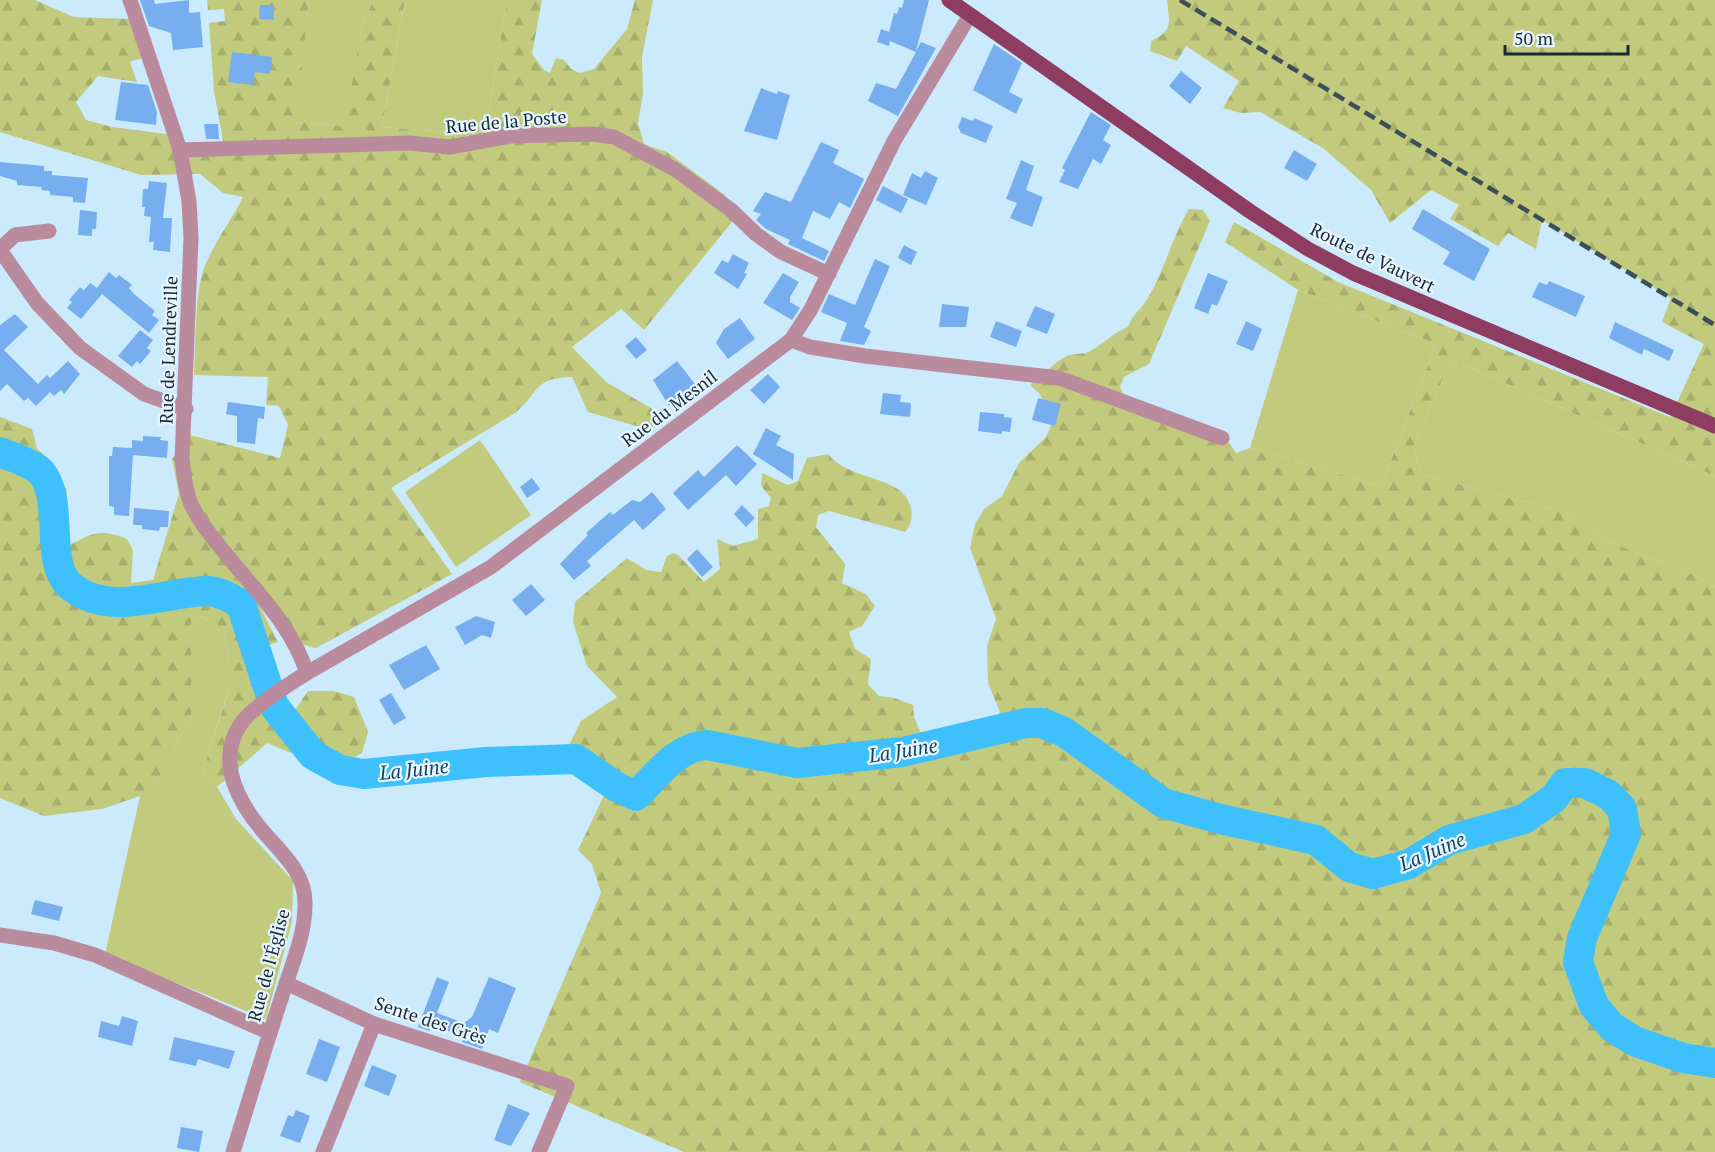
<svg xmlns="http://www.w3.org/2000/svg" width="1715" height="1152" font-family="'PT Serif',serif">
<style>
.grass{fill:#c2ca7e}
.forest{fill:url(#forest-firs)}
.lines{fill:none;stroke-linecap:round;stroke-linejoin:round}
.river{stroke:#3ec0fc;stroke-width:30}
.building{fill:#77aeef}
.minor{stroke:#ba8b9d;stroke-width:15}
.major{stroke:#8e3c62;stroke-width:15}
.rail{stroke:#3c4e58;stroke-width:4.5;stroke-dasharray:12 6;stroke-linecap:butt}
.labels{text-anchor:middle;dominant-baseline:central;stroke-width:4.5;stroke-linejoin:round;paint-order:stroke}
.street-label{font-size:18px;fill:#1c2b33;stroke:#e6f5ff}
.water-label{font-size:20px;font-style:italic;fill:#10455e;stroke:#e6f5ff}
</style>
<defs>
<pattern id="forest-firs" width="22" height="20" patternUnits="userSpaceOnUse" patternTransform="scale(1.5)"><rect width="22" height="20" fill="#c2ca7e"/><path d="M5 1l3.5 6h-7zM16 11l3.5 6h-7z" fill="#a6ae6d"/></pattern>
</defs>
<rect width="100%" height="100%" fill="#cbebfd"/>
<g class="grass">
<polygon points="309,0 374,0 362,23 346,126 295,122"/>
<polygon points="405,0 507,0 485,135 382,127"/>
<polygon points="1298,290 1436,344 1381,486 1250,448"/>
<polygon points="1451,359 1715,476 1715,587 1694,575 1605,540 1572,514 1420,474 1414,446"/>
<polygon points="480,440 531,515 456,567 405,492"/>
<polygon points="202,616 224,635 229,662 229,689 202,772 217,787 236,819 293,881 292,922 266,1019 105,954 140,796 155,785 191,716 191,620"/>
</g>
<g class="forest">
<path d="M0,0H35L74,17L128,19L142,27V58L130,62L137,82L98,76L76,102L86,120L112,127L182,136L183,148L224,146L214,91L209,23L225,21L224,9L208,10L207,0H309L296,122L345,126L362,23L374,0H405L382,127L485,135L507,0H542L532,54L544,70L550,73L556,58L564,60L571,69L580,73L594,69L627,29L635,0H653L642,57L643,93L638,123L644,144L667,152L725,195L732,222L644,330L621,309L572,347L606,382L654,410L657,422L650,430L588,412L572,377C533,378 540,392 515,413L391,488L452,574L316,648L303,645L258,603L278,642L250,651L263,686L255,688L272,721L295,710L308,691H334L354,697L368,732L362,753L332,770L267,743L217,787L202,772L229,690V662L224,635L202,616L191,620V716L155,785L140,796L102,809L44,816L0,798V417L32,429L37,449L47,457L67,490L64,548C90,535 97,527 127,539L133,550L131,583L153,580L179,494L172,459L190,435L280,458L288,425L279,406L266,405L268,377L194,375C196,345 194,286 207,261C217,239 232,219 243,197L223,193L200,174L141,175L0,132Z"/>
<path d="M1167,0H1715V476L1451,359L1414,446L1420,474L1572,514L1605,540L1694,575L1715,587V1152H684L520,1082L601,893L592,864L578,850L607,789C581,780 574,775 567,749L581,721L617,697L587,666L573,622L575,602L627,558L646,570L661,572L667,556L673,553L678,555L704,582L720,569L717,539L733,546L758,539V509L769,506L771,498L761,486L762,473L788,485L798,481L807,458L828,454C845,475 874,475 896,488C912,497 917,519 905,532L829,511L818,515L816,527L845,564L842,583L866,594L875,606L862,626L849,632L855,649L871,659L868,684L879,696L894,698L913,705L914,717L929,752C971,756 979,747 1000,712L988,683L987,646L996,619L970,548L975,524L984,509L1002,496L1019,463L1046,437L1052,423L1040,394L1031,386L1033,374C1052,371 1050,365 1065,357C1071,353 1081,355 1088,352C1103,345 1112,333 1128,327C1132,314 1143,308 1149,296C1165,269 1172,237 1189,209L1203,210L1210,221L1149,364L1124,377L1120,387L1126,400L1228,441L1236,453L1250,448L1381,486L1436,344L1298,290L1225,242L1234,222L1338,282L1670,417L1704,344L1662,322L1671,298L1542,220L1536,249L1508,233L1498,246L1450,219L1459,205L1431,190L1390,223L1371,190L1323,148L1260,112L1241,113L1223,108L1239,81L1186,46L1177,61L1150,51L1151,41C1174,30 1169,23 1167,0Z"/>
</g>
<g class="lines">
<path class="river" d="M0,452C12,457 32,463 41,472C66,502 42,566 73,588C112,617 163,592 207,591C220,591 230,598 241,604L274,706L313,755L340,770L364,774L486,762L576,759L615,786L636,796C656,776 677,746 707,745L797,763L902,752L1026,723H1042L1064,732L1163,803L1220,819L1316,840L1349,867L1373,874L1409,864L1449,840L1524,819L1554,798L1565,783H1585L1609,795L1622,809L1626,834L1582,938L1578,962L1594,1006L1612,1027L1634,1041L1683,1058L1715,1063"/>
</g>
<g class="building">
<polygon points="140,0 154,0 155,4 189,0 189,13 200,12 203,47 173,50 171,33 149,26"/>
<polygon points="904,0 929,0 916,51 921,42 936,48 898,116 868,101 876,83 896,89 916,52 890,41 889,46 877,42 881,29 889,32 894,13 897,14 899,7 902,8"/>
<polygon points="260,5 274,5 274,20 259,19"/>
<polygon points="994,44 1022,63 1009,92 1023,99 1016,114 973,90"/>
<polygon points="232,52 272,57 270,74 255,72 253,85 228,82"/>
<polygon points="1181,71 1202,88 1190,104 1169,86"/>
<polygon points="121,82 148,85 157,112 156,125 115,120"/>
<polygon points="761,88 777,94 778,91 790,95 777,140 744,131"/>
<polygon points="1091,112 1111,125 1103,140 1111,145 1101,164 1093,159 1078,189 1059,182 1065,170 1062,168"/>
<polygon points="962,117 973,121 974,118 993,126 986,143 961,133 958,127"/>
<polygon points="204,124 218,124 219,139 206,139"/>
<polygon points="821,142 839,150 833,163 864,179 850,208 839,202 830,219 813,211 802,238 829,251 824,261 788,244 790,240 766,229 756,220 761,214 753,211 765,192 791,202"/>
<polygon points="1294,150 1317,164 1307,181 1284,168"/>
<polygon points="1021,160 1034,166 1026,190 1043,197 1032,227 1010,218 1017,203 1006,199"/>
<polygon points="0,162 44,166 44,171 52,171 52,175 88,178 85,203 73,202 73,197 50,195 50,191 41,190 42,187 17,185 17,181 0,176"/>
<polygon points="925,171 938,178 926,205 903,195 912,173 921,178"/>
<polygon points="149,181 167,183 163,218 172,218 170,252 153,250 154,242 149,242 151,217 144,216 145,207 142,207 143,189 148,189"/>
<polygon points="883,186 908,199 901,213 876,200"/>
<polygon points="1423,209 1490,249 1474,281 1443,264 1450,252 1412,229"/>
<polygon points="80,210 97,212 96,229 92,229 92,236 78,235"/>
<polygon points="904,245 917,252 911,265 898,258"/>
<polygon points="733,254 749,263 744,273 747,274 738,289 714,273 722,260 728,263"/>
<polygon points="875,259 890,266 864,327 871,331 864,345 840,341 847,323 821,312 827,298 829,294 855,305"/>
<polygon points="109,272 116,278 119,275 132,285 129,288 134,294 155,311 152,315 159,320 149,333 102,294 81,319 67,308 72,302 69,300 80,287 84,290 90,283 97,288"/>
<polygon points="783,273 799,282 790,297 790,302 800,308 792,320 763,303"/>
<polygon points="1208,273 1228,281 1217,306 1212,304 1208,314 1194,308"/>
<polygon points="1549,281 1585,296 1576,317 1532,297 1539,282 1547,285"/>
<polygon points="942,304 969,307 966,327 939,327"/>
<polygon points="1035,306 1055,314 1047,334 1026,326"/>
<polygon points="15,314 28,327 4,350 38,384 47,375 50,378 68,361 80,374 64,394 61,390 54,396 50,392 36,406 28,398 24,401 7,384 0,391 0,325"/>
<polygon points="740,318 755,339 728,359 716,343 724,329"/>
<polygon points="996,321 1022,331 1016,347 990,337"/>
<polygon points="1246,321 1262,329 1253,351 1236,344"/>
<polygon points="1615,322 1674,350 1669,361 1644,349 1642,355 1609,338"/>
<polygon points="140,330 153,340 147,348 151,351 140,364 137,361 132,367 118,356"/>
<polygon points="636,337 647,350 636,359 625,346"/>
<polygon points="677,361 695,384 669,406 653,380"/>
<polygon points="768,374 780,387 764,404 750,390"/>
<polygon points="883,393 901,395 900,402 911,403 910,417 880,414"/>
<polygon points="1038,398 1061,404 1055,426 1032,420"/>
<polygon points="228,402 265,407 264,419 258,418 255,444 237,442 237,416 226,414"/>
<polygon points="980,412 1004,414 1004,417 1012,418 1010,432 1002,431 1002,434 978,431"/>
<polygon points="766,428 781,436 776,445 794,454 793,480 753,454"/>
<polygon points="143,436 161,437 160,440 168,441 167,458 133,455 129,516 114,515 114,507 109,506 109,456 112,456 113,447 132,448 132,440 143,441"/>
<polygon points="737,445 757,464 736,486 726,475 688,510 673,493 698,470 704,477"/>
<polygon points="532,478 540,489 527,498 520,487"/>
<polygon points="652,492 666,509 643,530 634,520 587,561 591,566 574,580 560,564 588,535 586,533 610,512 613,515 632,500 640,502"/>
<polygon points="742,505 755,518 746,527 734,514"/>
<polygon points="134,508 169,511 168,527 160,527 159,531 142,529 142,525 133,525"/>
<polygon points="697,549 713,567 702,577 687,559"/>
<polygon points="531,584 545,600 526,616 512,600"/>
<polygon points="476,616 495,622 491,638 482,635 465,645 455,627"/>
<polygon points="426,645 440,669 404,690 389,665"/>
<polygon points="391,693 406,718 394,725 379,700"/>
<polygon points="35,900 63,907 59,921 31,914"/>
<polygon points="437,977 449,982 437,1013 464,1023 472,1017 489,977 516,988 498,1033 489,1029 482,1049 462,1042 464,1036 432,1026 429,1031 418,1027"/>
<polygon points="122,1016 138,1021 132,1046 98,1037 101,1021 119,1026"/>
<polygon points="174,1037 235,1051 229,1069 198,1059 196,1066 169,1060"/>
<polygon points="319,1039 340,1047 327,1082 306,1074"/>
<polygon points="372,1065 397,1075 389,1096 364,1086"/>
<polygon points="508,1104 530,1113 511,1146 494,1140"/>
<polygon points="296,1110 310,1116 300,1143 280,1136 288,1115 293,1117"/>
<polygon points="181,1127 203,1131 199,1152 177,1148"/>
</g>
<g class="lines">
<g class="minor">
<path d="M130,0L180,150L189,201L191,238L182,459C184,474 185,490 191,504C199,522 213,538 225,553C256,591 292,626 307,673"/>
<polyline points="180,150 409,143 450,147 510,136 592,134 614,137 676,170 731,210 756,234 781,252 829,274"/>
<polyline points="0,249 15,235 49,231"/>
<polyline points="0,250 37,303 80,348 144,394 186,409"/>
<polyline points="791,340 810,347 865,356 1059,378 1222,438"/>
<polyline points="0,935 54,943 95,955 270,1033"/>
<polyline points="286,983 374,1024 567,1086 539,1152"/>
<path d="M233,1152C249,1101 264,1050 281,999C290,969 306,935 305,902C305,875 285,856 268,837C241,807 213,762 242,722C255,705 289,684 307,673L491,567L791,340L811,309L894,141L970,15"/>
<polyline points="323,1152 374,1024"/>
</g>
<polyline class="major" points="949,0 1251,212 1308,249 1353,273 1715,426"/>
<polyline class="rail" points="1180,0 1715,325"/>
</g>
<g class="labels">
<g class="street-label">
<text transform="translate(506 121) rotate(-5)">Rue de la Poste</text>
<text transform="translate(1373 257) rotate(26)">Route de Vauvert</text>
<text transform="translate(168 350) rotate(-88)">Rue de Lendreville</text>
<text transform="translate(669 408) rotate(-37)">Rue du Mesnil</text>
<text transform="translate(268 965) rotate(-75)">Rue de l'Église</text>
<text transform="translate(431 1020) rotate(18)">Sente des Grès</text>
</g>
<g class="water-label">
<text transform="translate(903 750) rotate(-9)">La Juine</text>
<text transform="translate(414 769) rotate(-6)">La Juine</text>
<text transform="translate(1432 851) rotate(-23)">La Juine</text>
</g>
</g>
<path d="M1505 45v9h123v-9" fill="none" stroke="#1c2b33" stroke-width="3"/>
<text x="1514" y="45" font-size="18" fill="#1c2b33" stroke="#e6f5ff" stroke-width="4.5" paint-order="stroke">50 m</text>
</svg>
